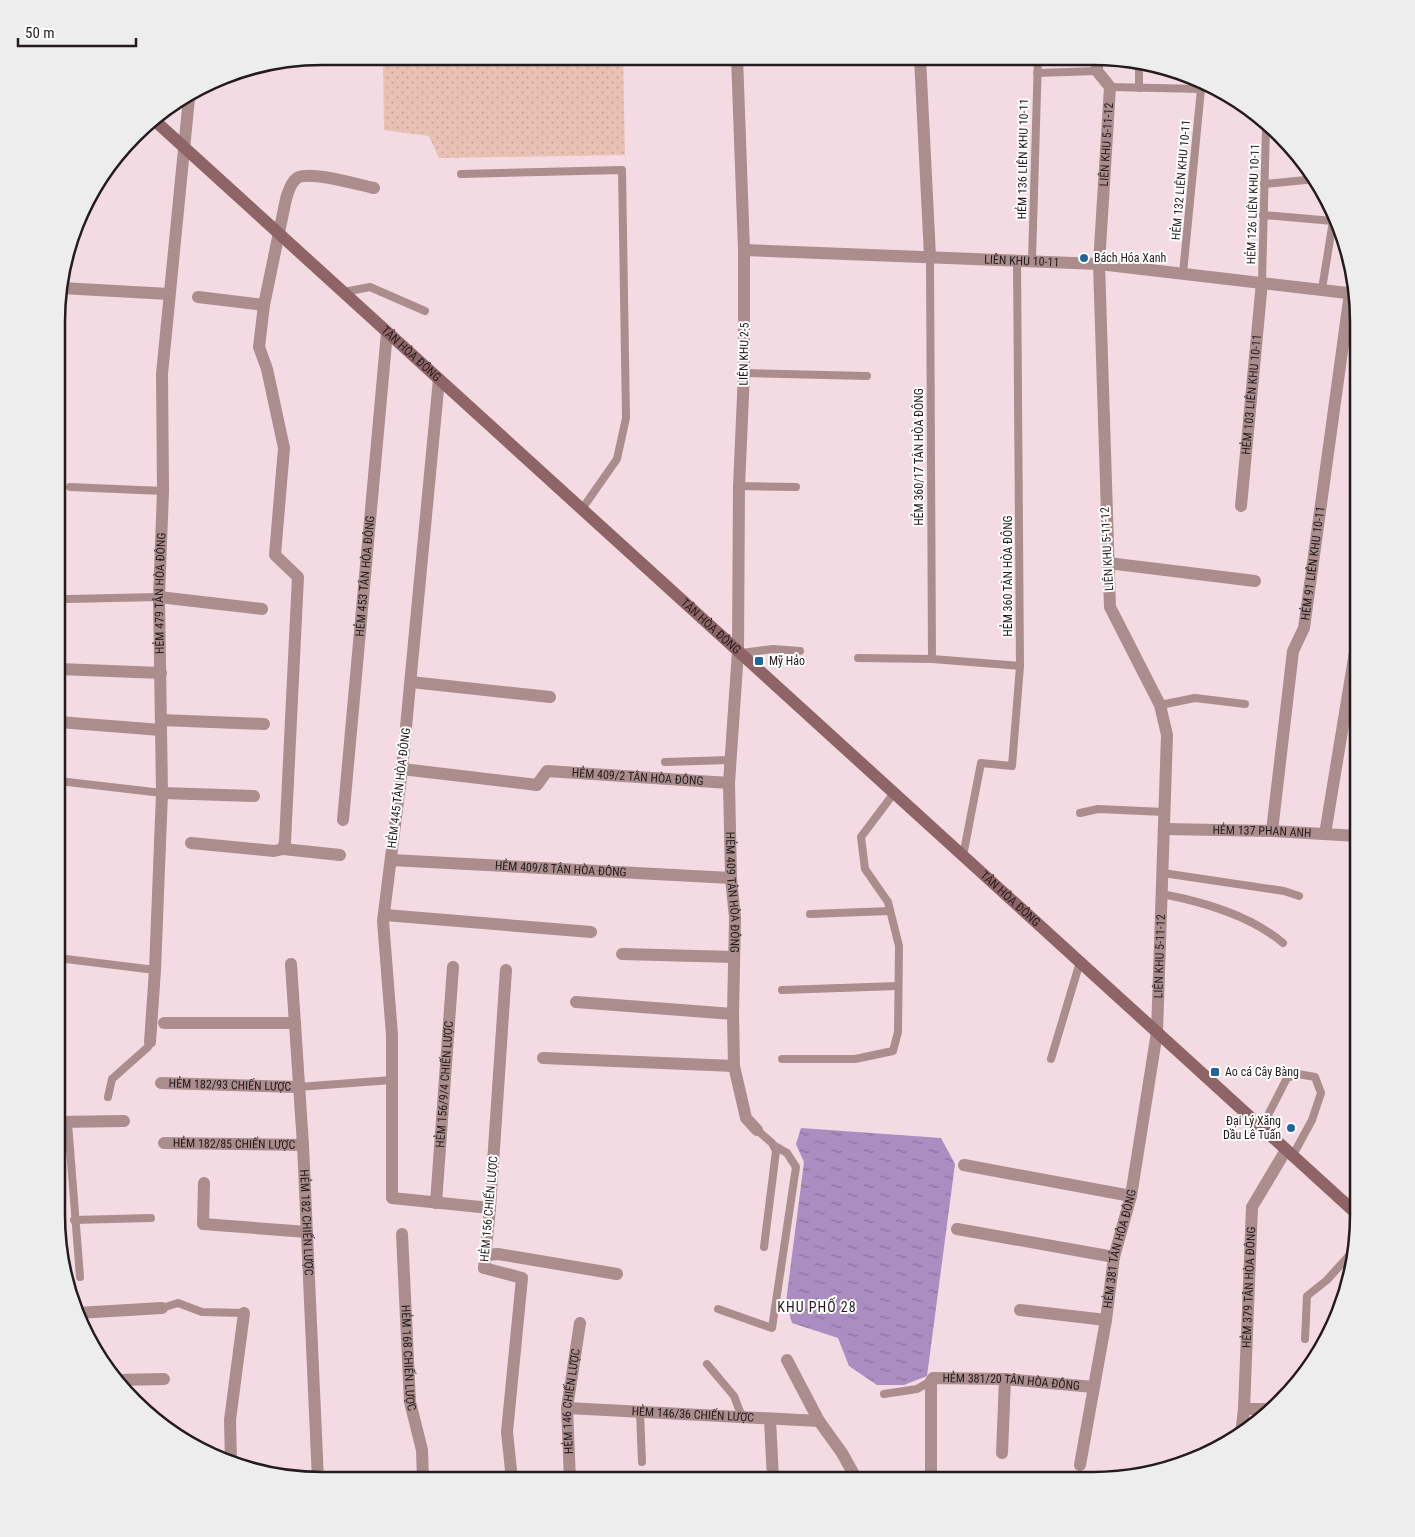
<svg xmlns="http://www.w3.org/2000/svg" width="1415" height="1537" font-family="'Roboto Condensed',sans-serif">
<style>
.grass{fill:url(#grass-dots)}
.water{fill:url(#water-ripples)}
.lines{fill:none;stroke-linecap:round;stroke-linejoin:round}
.lane{stroke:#ab8d8e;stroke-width:8}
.street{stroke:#ab8d8e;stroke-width:12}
.secondary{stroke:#8e6466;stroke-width:12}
.poi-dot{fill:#1f679b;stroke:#fff;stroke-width:2}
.labels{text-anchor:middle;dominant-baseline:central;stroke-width:4;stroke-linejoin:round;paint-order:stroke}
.street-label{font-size:12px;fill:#241b1e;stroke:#fff}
.poi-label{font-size:12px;fill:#241b1e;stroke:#fff;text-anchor:start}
.neighbourhood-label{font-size:14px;letter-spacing:1px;fill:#241b1e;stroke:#fff}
.rim{fill:none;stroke:#241b1e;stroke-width:2.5}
</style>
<defs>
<pattern id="grass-dots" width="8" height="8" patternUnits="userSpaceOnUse" patternTransform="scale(1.25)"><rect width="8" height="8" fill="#e9c1b4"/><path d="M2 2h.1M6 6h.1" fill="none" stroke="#c8a59a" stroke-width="1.8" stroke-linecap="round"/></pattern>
<pattern id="water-ripples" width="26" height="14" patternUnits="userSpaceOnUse" patternTransform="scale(1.25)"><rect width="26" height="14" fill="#ab8dc1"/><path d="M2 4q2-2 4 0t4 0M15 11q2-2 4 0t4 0" fill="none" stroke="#8b729c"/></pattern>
</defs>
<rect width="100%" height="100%" fill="#f4dae3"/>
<polygon class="grass" points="383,56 623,57 625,155 439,158 429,136 384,130"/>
<polygon class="water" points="801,1128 941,1138 955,1164 927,1376 904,1385 877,1385 849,1366 838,1338 792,1323 786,1302 804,1162 796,1144"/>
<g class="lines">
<g class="lane">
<polyline points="1139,61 1139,88"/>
<polyline points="1037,73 1097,71"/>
<polyline points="1110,87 1201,89"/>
<polyline points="461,174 622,170 626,418 617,459 582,509"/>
<polyline points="1264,184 1316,179"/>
<polyline points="1263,215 1333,221 1322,289"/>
<polyline points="930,256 932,659"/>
<polyline points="1032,260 1038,58"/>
<polyline points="1183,273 1201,89 1204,83"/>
<polyline points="1262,282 1266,127"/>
<polyline points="344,292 370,287 425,311"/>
<polyline points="744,373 867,376"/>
<polyline points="739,486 796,487"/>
<polyline points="70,487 163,491"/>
<polyline points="67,599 159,597"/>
<polyline points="741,653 773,649 800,651"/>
<polyline points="858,658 932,659 1020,666"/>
<polyline points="1160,705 1195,698 1245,704"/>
<polyline points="665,762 730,760"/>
<polyline points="59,781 162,793"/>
<polyline points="1080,813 1098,809 1164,812"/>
<polyline points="963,856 981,763 1012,766 1020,666 1017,260"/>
<polyline points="1163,873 1284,891 1299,896"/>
<path d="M1162,894C1204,902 1250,915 1283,943"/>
<polyline points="810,914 890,911"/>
<polyline points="58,958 155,970"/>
<polyline points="782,990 898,986"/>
<polyline points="782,1059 855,1059 893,1051 898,1032 899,946 888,902 865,869 861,837 894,793"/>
<polyline points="1051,1059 1080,962"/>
<polyline points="298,1087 392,1080"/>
<polyline points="108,1097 112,1079 148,1047 150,1042"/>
<polyline points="68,1123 80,1277"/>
<polyline points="1262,1127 1287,1078 1298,1074 1315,1077 1321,1093 1312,1120 1293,1155"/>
<polyline points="757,1130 772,1143 776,1151 764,1247"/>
<polyline points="74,1220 151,1218"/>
<polyline points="162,1308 178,1303 202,1312 244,1313"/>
<polyline points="718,1309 772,1328 796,1167 787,1153 775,1146"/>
<polyline points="1305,1339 1307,1296 1327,1280 1355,1249"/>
<polyline points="707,1364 734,1396 742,1417"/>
<polyline points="884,1394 917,1389 931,1381"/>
<polyline points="640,1412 642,1462"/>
</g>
<g class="street">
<path id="s1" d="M737,57L744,250V373L739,486L738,651L729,783L731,878L735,918L733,1014L734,1066L746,1118L757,1130"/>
<polyline points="920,58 930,256"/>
<path id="s2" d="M744,250L1099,264L1356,294"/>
<polyline points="61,288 169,294"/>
<polyline points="198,297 264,305"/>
<polyline points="439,379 402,769 383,921 392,1035 392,1198 490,1208"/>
<path id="s3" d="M1241,506L1262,282"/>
<polyline points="1108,563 1255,581"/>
<polyline points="159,597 262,609"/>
<polyline points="59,669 161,673"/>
<polyline points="411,682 550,697"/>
<polyline points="161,720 264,724"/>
<polyline points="59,722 161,730"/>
<path id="s4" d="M402,769L537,785L547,771L729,783"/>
<polyline points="162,793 254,796"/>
<path id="s5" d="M343,820L387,332"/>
<path id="s6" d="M1164,829L1272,831L1358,836"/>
<path id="s7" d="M1272,831L1293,651L1304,628L1350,293"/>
<polyline points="1325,834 1358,634"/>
<path d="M191,843L274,851L283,849L285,842L298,577L275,555L284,448L267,369L259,347L264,305L286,199C288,192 291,182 297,178C310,170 359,185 374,188"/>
<polyline points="283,849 340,855"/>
<path id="s8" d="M391,860L731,878"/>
<polyline points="385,915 591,932"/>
<polyline points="622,954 734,957"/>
<path id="s9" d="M291,964L303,1145L318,1480"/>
<polyline points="506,970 490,1208 484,1268 522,1278 507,1432 512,1480"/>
<polyline points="576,1002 733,1014"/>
<polyline points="164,1023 295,1023"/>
<path id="s10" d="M150,1042L155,970L162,793L159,597L163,491L162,374L189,98"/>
<polyline points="543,1058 734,1066"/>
<path id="s11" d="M161,1083L298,1087"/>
<polyline points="57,1122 124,1121"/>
<path id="s12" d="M164,1143L303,1145"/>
<polyline points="964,1165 1131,1196"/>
<polyline points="204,1183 203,1224 307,1232"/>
<path id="s13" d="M436,1203L453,967"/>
<polyline points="957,1229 1114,1257"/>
<path id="s14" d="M402,1234L410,1402L422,1450L423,1480"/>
<polyline points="486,1255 498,1254 617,1274"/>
<polyline points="1020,1310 1106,1320"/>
<polyline points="77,1313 162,1308"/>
<polyline points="787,1360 819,1421 842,1453 857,1480"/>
<polyline points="116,1380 164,1379"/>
<path id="s15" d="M567,1408L819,1421"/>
<polyline points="1244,1409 1272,1409"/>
<polyline points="770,1419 773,1480"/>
<path id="s16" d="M1241,1435L1244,1409L1252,1207L1286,1150"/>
<polyline points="1002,1453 1005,1379"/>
<polyline points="231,1462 230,1420 244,1313"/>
<path id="s17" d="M1080,1465L1106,1320L1114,1257L1131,1196L1157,1032L1167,735L1160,705L1110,607L1099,264L1110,87L1097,71V58"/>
<path id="s18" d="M931,1473V1381L933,1378L1005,1379L1093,1387"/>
<path id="s19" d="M570,1480L567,1408L580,1323"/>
</g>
<path class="secondary" id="s20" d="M153,119L1358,1215"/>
</g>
<g class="poi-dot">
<circle cx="1084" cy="258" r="5"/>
<rect x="754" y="656" width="10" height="10" rx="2.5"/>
<rect x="1210" y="1067" width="10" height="10" rx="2.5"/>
<circle cx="1291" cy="1128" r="5"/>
</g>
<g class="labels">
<g class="street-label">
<text stroke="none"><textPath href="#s17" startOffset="1341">LIÊN KHU 5-11-12</textPath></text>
<text transform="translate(1023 159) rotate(-89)">HẺM 136 LIÊN KHU 10-11</text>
<text transform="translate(1181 180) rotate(-85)">HẺM 132 LIÊN KHU 10-11</text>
<text transform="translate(1253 204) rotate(-88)">HẺM 126 LIÊN KHU 10-11</text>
<text stroke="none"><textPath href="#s2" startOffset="278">LIÊN KHU 10-11</textPath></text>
<text stroke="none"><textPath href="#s20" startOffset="349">TÂN HÒA ĐÔNG</textPath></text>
<text transform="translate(744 354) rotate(-89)">LIÊN KHU 2-5</text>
<text stroke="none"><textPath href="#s3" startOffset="112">HẺM 103 LIÊN KHU 10-11</textPath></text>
<text transform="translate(919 457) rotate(-90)">HẺM 360/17 TÂN HÒA ĐÔNG</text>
<text transform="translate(1107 549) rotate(-93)">LIÊN KHU 5-11-12</text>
<text stroke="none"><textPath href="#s7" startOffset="272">HẺM 91 LIÊN KHU 10-11</textPath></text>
<text stroke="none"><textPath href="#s5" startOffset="245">HẺM 453 TÂN HÒA ĐÔNG</textPath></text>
<text transform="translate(1008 576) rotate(-90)">HẺM 360 TÂN HÒA ĐÔNG</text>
<text stroke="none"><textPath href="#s10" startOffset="449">HẺM 479 TÂN HÒA ĐÔNG</textPath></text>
<text stroke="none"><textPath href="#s20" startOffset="754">TÂN HÒA ĐÔNG</textPath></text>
<text stroke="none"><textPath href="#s4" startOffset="244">HẺM 409/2 TÂN HÒA ĐÔNG</textPath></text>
<text transform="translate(399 788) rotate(-83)">HẺM 445 TÂN HÒA ĐÔNG</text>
<text stroke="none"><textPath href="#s6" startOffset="98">HẺM 137 PHAN ANH</textPath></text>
<text stroke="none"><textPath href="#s8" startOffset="170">HẺM 409/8 TÂN HÒA ĐÔNG</textPath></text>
<text stroke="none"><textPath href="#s1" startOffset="836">HẺM 409 TÂN HÒA ĐÔNG</textPath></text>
<text stroke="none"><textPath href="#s20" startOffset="1159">TÂN HÒA ĐÔNG</textPath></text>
<text stroke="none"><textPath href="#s17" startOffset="516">LIÊN KHU 5-11-12</textPath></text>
<text stroke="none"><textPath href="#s11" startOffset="69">HẺM 182/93 CHIẾN LƯỢC</textPath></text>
<text stroke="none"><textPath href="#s13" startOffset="119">HẺM 156/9/4 CHIẾN LƯỢC</textPath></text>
<text stroke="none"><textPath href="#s12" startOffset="70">HẺM 182/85 CHIẾN LƯỢC</textPath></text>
<text transform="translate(489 1209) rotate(-85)">HẺM 156 CHIẾN LƯỢC</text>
<text stroke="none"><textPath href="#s9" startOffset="259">HẺM 182 CHIẾN LƯỢC</textPath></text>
<text stroke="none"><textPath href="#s17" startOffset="220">HẺM 381 TÂN HÒA ĐÔNG</textPath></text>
<text stroke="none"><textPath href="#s16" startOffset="148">HẺM 379 TÂN HÒA ĐÔNG</textPath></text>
<text stroke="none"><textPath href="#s14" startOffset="124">HẺM 168 CHIẾN LƯỢC</textPath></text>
<text stroke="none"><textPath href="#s18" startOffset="174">HẺM 381/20 TÂN HÒA ĐÔNG</textPath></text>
<text stroke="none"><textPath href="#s19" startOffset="79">HẺM 146 CHIẾN LƯỢC</textPath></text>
<text stroke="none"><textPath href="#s15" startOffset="126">HẺM 146/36 CHIẾN LƯỢC</textPath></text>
</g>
<g class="poi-label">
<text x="1094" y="258">Bách Hóa Xanh</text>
<text x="769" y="661">Mỹ Hảo</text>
<text x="1225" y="1072">Ao cá Cây Bàng</text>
<text x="1281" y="1121" text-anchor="end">Đại Lý Xăng<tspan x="1281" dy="14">Dầu Lê Tuấn</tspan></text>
</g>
<g class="neighbourhood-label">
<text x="817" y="1307">KHU PHỐ 28</text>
</g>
</g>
<path d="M0 0H1415V1537H0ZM322 65H1093A257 257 0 0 1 1350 322V1215A257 257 0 0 1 1093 1472H322A257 257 0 0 1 65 1215V322A257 257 0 0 1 322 65Z" fill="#ededed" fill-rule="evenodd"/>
<path class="rim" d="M322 65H1093A257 257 0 0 1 1350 322V1215A257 257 0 0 1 1093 1472H322A257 257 0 0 1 65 1215V322A257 257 0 0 1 322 65Z"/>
<path d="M18 38v8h118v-8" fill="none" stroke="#241b1e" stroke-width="2.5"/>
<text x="25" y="38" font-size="15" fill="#241b1e" stroke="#ffffff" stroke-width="4" paint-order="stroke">50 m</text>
</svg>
